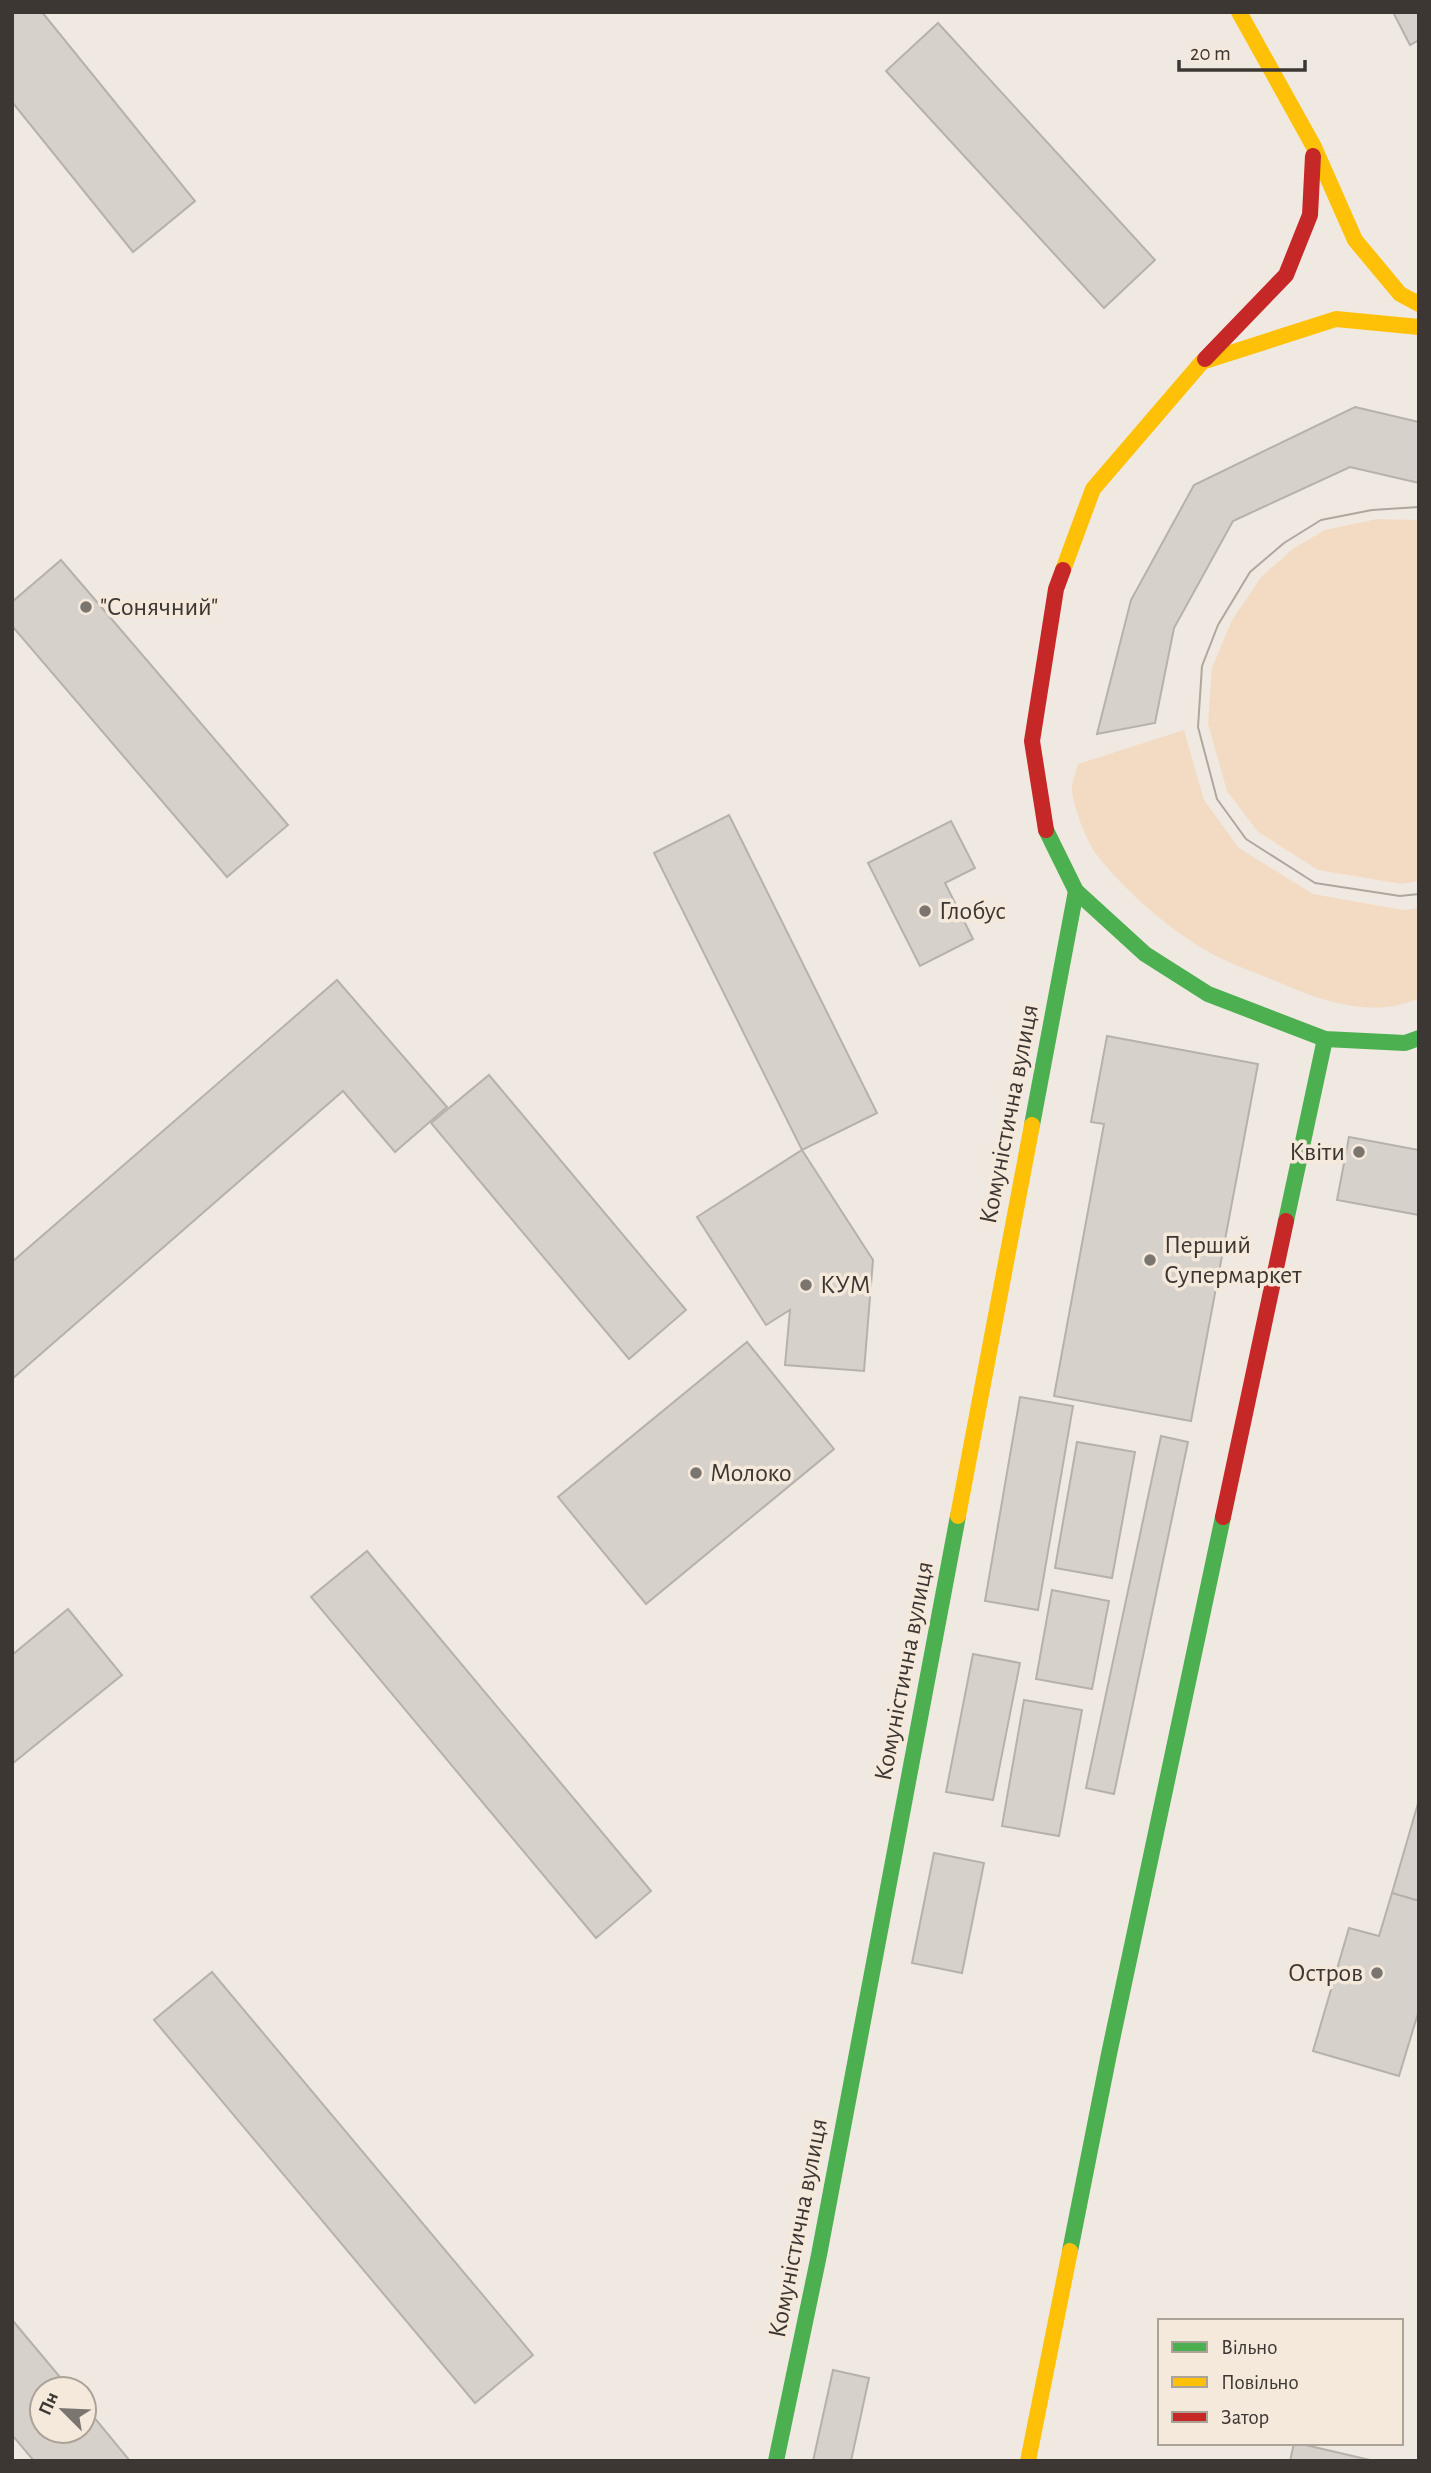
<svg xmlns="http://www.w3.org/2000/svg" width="1431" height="2473" font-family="'Alegreya Sans',sans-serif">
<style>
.green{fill:#f3dbc3}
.building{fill:#d6d1cb;stroke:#b7b1ac;stroke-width:2}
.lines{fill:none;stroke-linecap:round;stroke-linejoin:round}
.fast{stroke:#4caf50;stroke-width:16}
.slow{stroke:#ffc107;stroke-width:16}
.jam{stroke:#c62828;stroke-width:16}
.tram{stroke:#aea79e;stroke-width:2}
.poi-dot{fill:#7b7570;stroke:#f5e9dc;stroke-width:2.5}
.labels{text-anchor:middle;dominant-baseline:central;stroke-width:7;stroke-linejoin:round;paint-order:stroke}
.poi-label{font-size:26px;fill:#3c3733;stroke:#f5e9dc;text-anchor:start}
.street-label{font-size:26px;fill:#3c3733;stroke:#f5e9dc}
</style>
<rect width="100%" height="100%" fill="#efe9e2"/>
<g class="green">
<polygon points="1377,519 1419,520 1419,881 1402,884 1318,870 1258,832 1227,791 1208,724 1212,668 1232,620 1262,576 1294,548 1325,530"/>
<path d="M1184,730L1204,800L1239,848L1313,894L1403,910L1419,908V998C1372,1020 1319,1000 1276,981C1258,974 1239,967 1222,959C1177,937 1126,893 1096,854C1087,842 1072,804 1072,789C1072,781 1076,772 1078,764Z"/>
</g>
<g class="building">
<polygon points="12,12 42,12 195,201 133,252 12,102"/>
<polygon points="1393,12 1419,12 1419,40 1410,45"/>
<polygon points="938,23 1155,260 1104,308 886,71"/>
<polygon points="1355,407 1419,422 1419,483 1350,467 1233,521 1174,628 1155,723 1097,734 1131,600 1194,485"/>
<polygon points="61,560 288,825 227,877 12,626 12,602"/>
<polygon points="729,815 877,1113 802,1150 654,853"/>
<polygon points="951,821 975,868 945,883 973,939 920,966 868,863"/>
<polygon points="337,980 447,1107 395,1152 343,1091 12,1379 12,1262"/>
<polygon points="1107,1036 1258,1064 1191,1421 1054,1396 1104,1124 1091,1122"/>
<polygon points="489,1075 686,1310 629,1359 431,1123"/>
<polygon points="1349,1137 1419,1150 1419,1215 1337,1200"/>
<polygon points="802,1150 873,1260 864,1371 785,1365 790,1310 766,1325 697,1217"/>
<polygon points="747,1342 834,1449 646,1604 558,1497"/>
<polygon points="1020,1397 1073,1406 1038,1610 985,1601"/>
<polygon points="1161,1436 1188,1442 1114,1794 1086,1788"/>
<polygon points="1077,1442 1135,1452 1112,1578 1055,1568"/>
<polygon points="367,1551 651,1891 596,1938 311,1597"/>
<polygon points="1052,1590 1109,1601 1092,1689 1036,1679"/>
<polygon points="68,1609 122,1675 12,1764 12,1655"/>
<polygon points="973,1654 1020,1663 993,1800 946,1792"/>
<polygon points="1024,1700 1082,1710 1059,1836 1002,1826"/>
<polygon points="1419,1800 1419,1901 1392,1893"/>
<polygon points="934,1853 984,1863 962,1973 912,1963"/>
<polygon points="1392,1893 1419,1901 1419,2010 1399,2076 1313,2051 1349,1928 1379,1936"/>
<polygon points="212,1972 533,2355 475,2403 154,2020"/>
<polygon points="13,2321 70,2389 42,2389 42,2431 84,2431 84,2405 130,2461 34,2461 12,2435"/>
<polygon points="833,2370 869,2378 851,2461 813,2461"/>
<polygon points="1294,2443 1297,2443 1370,2460 1290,2461"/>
</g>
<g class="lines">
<g class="fast">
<polyline points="1046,830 1076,891 1145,954 1208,994 1325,1039 1405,1043 1419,1038"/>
<polyline points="1032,1125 1076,891"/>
<polyline points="1286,1221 1325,1039"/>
<polyline points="1070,2251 1109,2054 1223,1517"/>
<polyline points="776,2461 819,2255 958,1516"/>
</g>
<g class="slow">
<polyline points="1239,12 1314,147 1355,240 1400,294 1419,304"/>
<polyline points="1063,570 1093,489 1202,362 1336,319 1419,327"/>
<polyline points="958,1516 1032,1125"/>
<polyline points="1028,2461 1070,2251"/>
</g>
<g class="jam">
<polyline points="1205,359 1286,275 1310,215 1313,156"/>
<polyline points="1046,830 1032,741 1056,589 1063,570"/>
<polyline points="1223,1517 1286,1221"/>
</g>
<polyline class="tram" points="1419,507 1372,510 1321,520 1284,543 1250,572 1218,625 1202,666 1198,727 1217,799 1246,839 1315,883 1400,896 1419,894"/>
</g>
<g class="poi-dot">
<circle cx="86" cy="607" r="7"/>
<circle cx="925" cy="911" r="7"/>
<circle cx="1359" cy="1152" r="7"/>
<circle cx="1150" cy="1260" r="7"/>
<circle cx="806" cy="1285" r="7"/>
<circle cx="696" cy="1473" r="7"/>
<circle cx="1377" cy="1973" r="7"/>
</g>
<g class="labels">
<g class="poi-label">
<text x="100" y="607">"Сонячний"</text>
<text x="939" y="911">Глобус</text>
<text x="1345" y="1152" text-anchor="end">Квіти</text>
<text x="1164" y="1245">Перший<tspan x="1164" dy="30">Супермаркет</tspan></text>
<text x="820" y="1285">КУМ</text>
<text x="710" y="1473">Молоко</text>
<text x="1363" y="1973" text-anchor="end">Остров</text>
</g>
<g class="street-label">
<text transform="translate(1009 1114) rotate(-79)">Комуністична вулиця</text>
<text transform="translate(904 1671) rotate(-79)">Комуністична вулиця</text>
<text transform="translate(798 2228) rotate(-79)">Комуністична вулиця</text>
</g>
</g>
<rect width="1431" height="2473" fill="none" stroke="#3c3733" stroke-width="28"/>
<rect x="1158" y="2319" width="245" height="126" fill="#f5e9dc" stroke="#aba298" stroke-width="2"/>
<rect x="1172" y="2342" width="35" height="10" fill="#4caf50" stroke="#aba298" stroke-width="2"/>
<text x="1221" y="2354" font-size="21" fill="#3c3733">Вільно</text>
<rect x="1172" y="2377" width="35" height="10" fill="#ffc107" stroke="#aba298" stroke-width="2"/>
<text x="1221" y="2389" font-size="21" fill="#3c3733">Повільно</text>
<rect x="1172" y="2412" width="35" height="10" fill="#c62828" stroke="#aba298" stroke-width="2"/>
<text x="1221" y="2424" font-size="21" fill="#3c3733">Затор</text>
<g transform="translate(63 2410) rotate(294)"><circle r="33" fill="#f5e9dc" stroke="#aba298" stroke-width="2"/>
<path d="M0-5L12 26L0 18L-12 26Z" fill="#7b7570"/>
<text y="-10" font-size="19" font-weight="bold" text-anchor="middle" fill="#3c3733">Пн</text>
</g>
<path d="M1179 60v10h126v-10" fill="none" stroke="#3c3733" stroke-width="3.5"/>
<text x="1190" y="60" font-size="21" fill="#3c3733" stroke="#f5e9dc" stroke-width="5" paint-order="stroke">20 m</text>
</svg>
